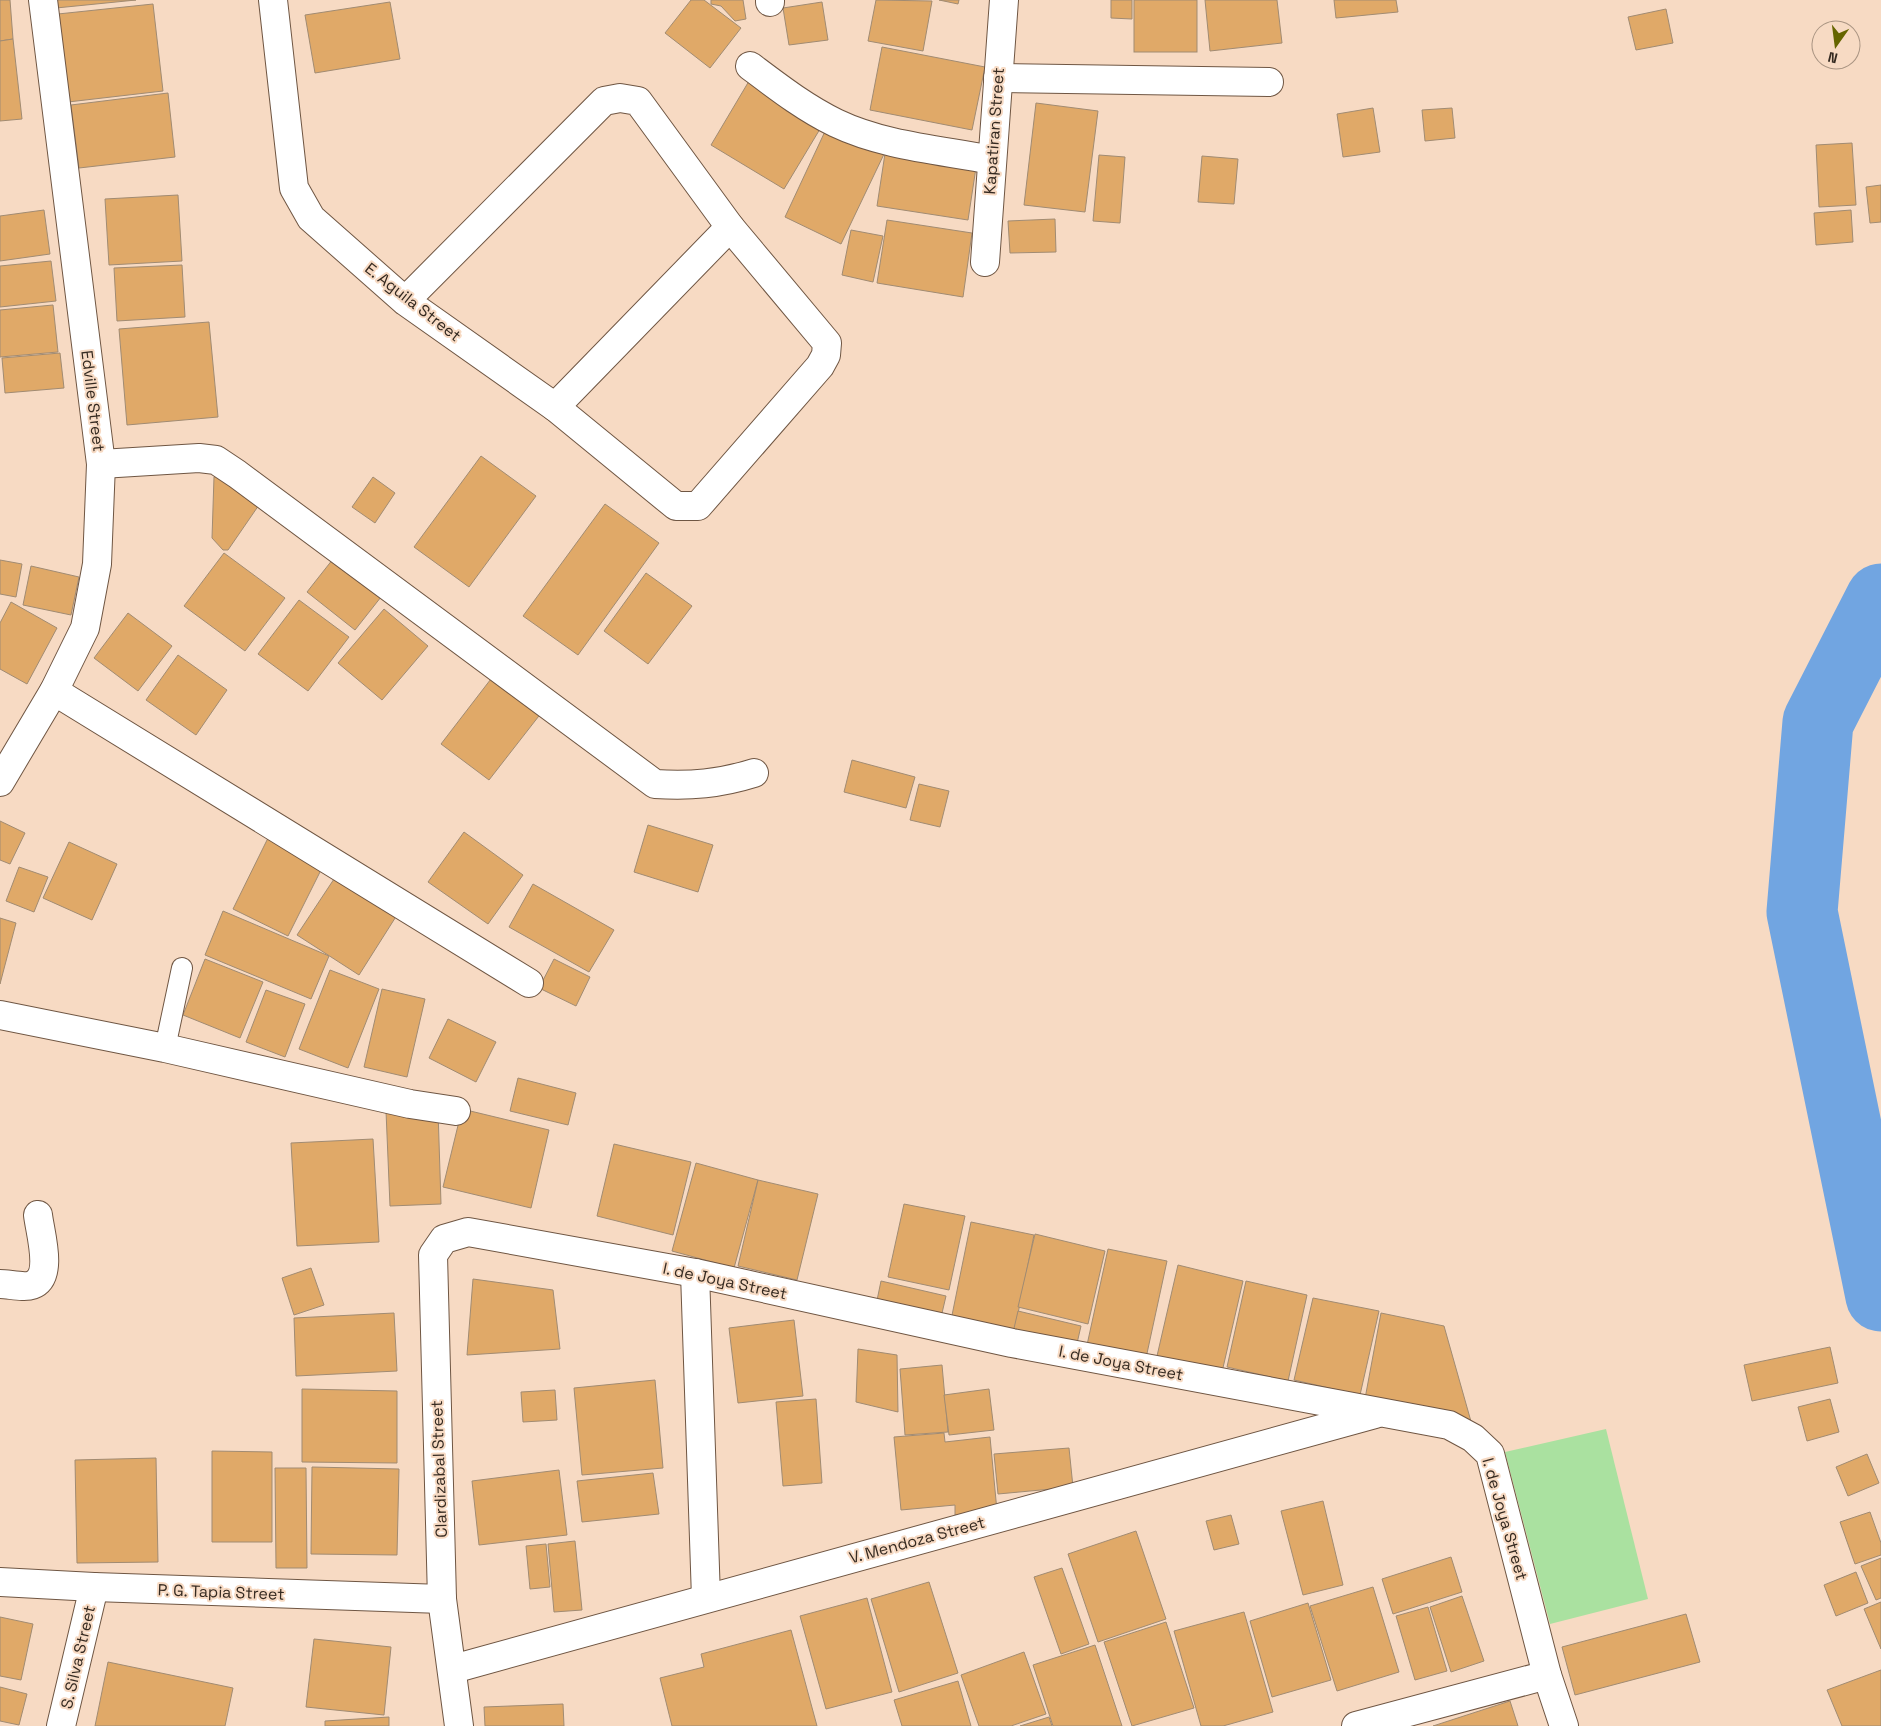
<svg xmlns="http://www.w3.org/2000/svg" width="1881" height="1726" font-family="'Space Grotesk',sans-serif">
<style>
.green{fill:#aae1a0}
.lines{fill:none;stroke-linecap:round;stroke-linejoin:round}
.river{stroke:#71a5e1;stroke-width:71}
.building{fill:#e0a968;stroke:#a18b72}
.service-casing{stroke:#6f5643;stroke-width:22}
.minor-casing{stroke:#6f5643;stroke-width:30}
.service{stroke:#fff;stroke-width:20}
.minor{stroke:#fff;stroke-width:28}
.labels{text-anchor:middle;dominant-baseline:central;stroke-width:4;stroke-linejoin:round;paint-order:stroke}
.street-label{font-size:16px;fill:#352a21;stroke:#f7dac3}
</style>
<rect width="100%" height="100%" fill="#f7dac3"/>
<polygon class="green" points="1606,1429 1648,1599 1550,1624 1505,1452"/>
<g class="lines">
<polyline class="river" points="1881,599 1818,722 1802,912 1881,1296"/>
</g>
<g class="building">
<polygon points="0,0 10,0 13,39 0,41"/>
<polygon points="56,0 136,0 56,8"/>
<polygon points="691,0 704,0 741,28 710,68 665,33"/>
<polygon points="711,0 743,0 746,19 735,21 721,6 711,4"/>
<polygon points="876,0 932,1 923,51 868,41"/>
<polygon points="939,0 959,0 958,4"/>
<polygon points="1111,0 1132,0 1132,19 1111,18"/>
<rect x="1134" y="0" width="63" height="52"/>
<polygon points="1205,0 1277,0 1282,43 1210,51"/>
<polygon points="1334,0 1396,0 1398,12 1336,18"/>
<polygon points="390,2 400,59 315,73 305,15"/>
<polygon points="822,2 828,40 789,45 783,8"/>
<polygon points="153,4 163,91 68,102 58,14"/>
<polygon points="1666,9 1673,43 1636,50 1628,17"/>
<polygon points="13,39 22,119 0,121 0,41"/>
<polygon points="882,47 985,67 972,130 870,110"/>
<polygon points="752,76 826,119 784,189 711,145"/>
<polygon points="168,93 175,157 79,168 71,105"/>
<polygon points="1036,103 1098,111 1085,212 1024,205"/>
<polygon points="1373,108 1380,152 1343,157 1337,114"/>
<polygon points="1452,108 1455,138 1425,141 1422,110"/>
<polygon points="828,125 885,152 841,244 785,217"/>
<polygon points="1852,143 1856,205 1819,207 1816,145"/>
<polygon points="886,147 977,161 968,220 877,206"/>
<polygon points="1099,155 1125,157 1120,223 1093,221"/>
<polygon points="1202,156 1238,159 1234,204 1198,202"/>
<polygon points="1881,185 1881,222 1870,223 1866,187"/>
<polygon points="178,195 182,261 109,265 105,199"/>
<polygon points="44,210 50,254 0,261 0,216"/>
<polygon points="1851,210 1853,242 1816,245 1814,213"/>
<polygon points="1055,219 1056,252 1010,253 1008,221"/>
<polygon points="887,220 972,233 963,297 877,283"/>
<polygon points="851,230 883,236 873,282 842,275"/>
<polygon points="51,261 56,301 0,307 0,266"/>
<polygon points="182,265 185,317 117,321 114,268"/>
<polygon points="53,305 58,352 0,357 0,310"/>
<polygon points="209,322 218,417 127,425 119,329"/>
<polygon points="60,353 64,388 5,393 2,358"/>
<polygon points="481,456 536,496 469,587 414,547"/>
<polygon points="221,475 261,502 228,550 223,550 212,538 214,477"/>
<polygon points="373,477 395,493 375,523 352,507"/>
<polygon points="605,504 659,543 578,655 523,616"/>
<polygon points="224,553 285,598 245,651 184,606"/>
<polygon points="333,559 381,597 355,630 307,592"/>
<polygon points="0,560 22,564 16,597 0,594"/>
<polygon points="31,566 79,577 71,615 23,605"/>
<polygon points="646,573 692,606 648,664 604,631"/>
<polygon points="299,600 349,637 308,691 258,654"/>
<polygon points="11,602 57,628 27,684 0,669 0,623"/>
<polygon points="384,609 428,646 382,700 338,663"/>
<polygon points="128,613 172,646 138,691 94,658"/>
<polygon points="178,655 227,690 196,735 146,700"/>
<polygon points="494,675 542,712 489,780 441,744"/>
<polygon points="852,760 915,777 906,808 844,792"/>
<polygon points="919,784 949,791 940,827 910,820"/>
<polygon points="0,821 25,833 10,864 0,860"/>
<polygon points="648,825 713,845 698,892 634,872"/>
<polygon points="464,832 523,875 488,924 428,882"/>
<polygon points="269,836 324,864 288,936 233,909"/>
<polygon points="69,842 117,864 92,920 43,898"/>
<polygon points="19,867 48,877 34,912 6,901"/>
<polygon points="336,876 397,915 359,975 297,935"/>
<polygon points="533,884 614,930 589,972 509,927"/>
<polygon points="223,911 329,956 311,999 205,955"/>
<polygon points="0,918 16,923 0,984"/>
<polygon points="205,959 263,982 240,1038 183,1015"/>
<polygon points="554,959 590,977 576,1006 539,988"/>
<polygon points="330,970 379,989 348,1068 299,1049"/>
<polygon points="382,989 425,999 407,1077 364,1067"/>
<polygon points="266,990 305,1004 285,1057 246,1042"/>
<polygon points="448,1019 496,1042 476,1082 429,1058"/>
<polygon points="518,1078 576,1093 568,1125 510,1111"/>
<polygon points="462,1109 549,1130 531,1208 443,1187"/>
<polygon points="438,1110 441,1204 390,1206 386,1111"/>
<polygon points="373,1139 379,1242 297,1246 291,1143"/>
<polygon points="614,1144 691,1162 673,1235 597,1216"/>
<polygon points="696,1163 758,1180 734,1268 672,1251"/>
<polygon points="758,1180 818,1194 797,1280 738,1266"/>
<polygon points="904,1204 965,1216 949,1290 888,1277"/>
<polygon points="971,1222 1034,1235 1012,1343 949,1330"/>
<polygon points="1035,1234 1105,1251 1088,1324 1018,1307"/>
<polygon points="1108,1249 1167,1261 1146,1358 1087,1345"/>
<polygon points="1178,1265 1243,1281 1222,1372 1157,1356"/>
<polygon points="311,1268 324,1305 294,1315 282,1278"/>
<polygon points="473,1279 553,1290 560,1349 467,1355"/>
<polygon points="881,1281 946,1296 939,1326 875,1310"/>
<polygon points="1246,1281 1307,1295 1288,1381 1227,1367"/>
<polygon points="1313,1298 1379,1311 1360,1395 1294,1380"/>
<polygon points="1018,1311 1081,1326 1075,1352 1012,1337"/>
<polygon points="394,1313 397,1371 296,1376 294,1318"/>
<polygon points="1381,1313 1444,1326 1472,1425 1364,1404"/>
<polygon points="794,1320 803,1396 738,1403 729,1328"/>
<polygon points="1830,1347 1838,1383 1752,1401 1744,1365"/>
<polygon points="858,1349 897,1355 898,1412 856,1402"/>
<polygon points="942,1365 948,1432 905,1435 900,1369"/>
<polygon points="655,1380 663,1468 582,1475 574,1388"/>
<polygon points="302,1389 397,1391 397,1463 302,1462"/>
<polygon points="989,1389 994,1430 949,1435 944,1395"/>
<polygon points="555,1390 557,1420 523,1422 521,1392"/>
<polygon points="816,1399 822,1483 783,1486 776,1402"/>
<polygon points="1830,1399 1839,1432 1807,1441 1798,1407"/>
<polygon points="944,1433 945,1442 990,1437 997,1511 955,1515 955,1505 901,1510 894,1437"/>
<polygon points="1069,1448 1073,1487 998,1494 994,1454"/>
<polygon points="212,1451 272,1452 272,1542 212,1542"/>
<polygon points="1867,1454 1879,1483 1848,1496 1836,1467"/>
<polygon points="156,1458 158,1562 77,1563 75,1460"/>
<polygon points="312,1467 399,1469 397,1555 311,1554"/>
<polygon points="275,1468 306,1468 307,1568 276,1568"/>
<polygon points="559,1470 567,1535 479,1545 472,1481"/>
<polygon points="653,1473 659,1514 582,1522 577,1481"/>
<polygon points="1323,1501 1343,1585 1303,1595 1281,1511"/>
<polygon points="1870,1512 1881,1543 1881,1555 1855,1564 1840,1522"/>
<polygon points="1231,1515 1239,1544 1214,1550 1206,1521"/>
<polygon points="1136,1531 1166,1619 1098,1642 1068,1554"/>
<polygon points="575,1541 582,1610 554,1612 548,1544"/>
<polygon points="546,1544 550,1587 530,1589 526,1546"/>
<polygon points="1451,1557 1462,1592 1393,1614 1382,1579"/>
<polygon points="1881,1558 1881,1598 1876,1600 1861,1566"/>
<polygon points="1062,1568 1089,1644 1061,1654 1034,1577"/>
<polygon points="1856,1572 1868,1603 1836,1616 1824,1585"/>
<polygon points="929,1582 958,1673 899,1692 871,1599"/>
<polygon points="1373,1587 1399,1672 1337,1691 1310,1606"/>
<polygon points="1462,1596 1484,1661 1451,1672 1430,1607"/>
<polygon points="867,1598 892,1692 826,1709 800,1616"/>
<polygon points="1881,1602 1881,1649 1864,1609"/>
<polygon points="1308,1603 1331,1680 1272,1697 1250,1621"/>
<polygon points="1428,1607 1447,1671 1415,1680 1396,1616"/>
<polygon points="1244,1612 1273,1712 1223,1726 1201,1726 1174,1631"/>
<polygon points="1686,1614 1700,1662 1575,1695 1562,1647"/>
<polygon points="0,1617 33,1624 21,1680 0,1676"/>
<polygon points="1166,1622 1194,1708 1132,1726 1104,1642"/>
<polygon points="791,1630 817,1726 672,1726 660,1678 704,1667 701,1654"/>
<polygon points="314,1639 391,1647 384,1715 306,1707"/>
<polygon points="1095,1645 1122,1726 1053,1726 1033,1665"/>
<polygon points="1024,1652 1046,1714 1011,1726 979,1726 961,1675"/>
<polygon points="108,1662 233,1688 225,1726 95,1726"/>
<polygon points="1881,1670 1881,1726 1842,1726 1827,1690"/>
<polygon points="958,1681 971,1726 902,1726 894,1700"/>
<polygon points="0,1687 27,1694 19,1725 0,1721"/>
<polygon points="1510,1701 1518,1726 1433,1726"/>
<polygon points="563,1704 564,1726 485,1726 484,1707"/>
<polygon points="389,1717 389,1726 325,1726 325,1721"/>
<polygon points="1049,1717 1052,1726 1020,1726"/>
</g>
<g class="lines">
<defs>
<polyline id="service" points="165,1048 182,968"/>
<g id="minor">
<polyline points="273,0 294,188 311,218 405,301 555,407 676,506 698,506 820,366 826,355 827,343 730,227 638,101 620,98 604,101 405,301"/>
<polyline points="770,0 770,2"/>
<path d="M750,66C778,87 805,108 836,123C884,146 941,150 992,160"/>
<polyline points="998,78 1269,82"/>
<polyline points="985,262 1004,0"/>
<polyline points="555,407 730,227"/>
<path d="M101,464L199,458L216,460L237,474L655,784C691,786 719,784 754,773"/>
<polyline points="54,691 529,983"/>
<polyline points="0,782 54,691 85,628 97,564 101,464 43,0"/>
<polyline points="0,1015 165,1048 410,1104 456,1111"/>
<polyline points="695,1273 706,1598"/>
<path d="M0,1284C9,1284 24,1288 32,1285C54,1277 40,1233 38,1215"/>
<polyline points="0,1582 94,1587 442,1599"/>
<polyline points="453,1669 1375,1414"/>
<polyline points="61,1726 94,1587"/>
<polyline points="459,1726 442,1599 433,1255 444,1239 468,1232 695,1273 1012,1343 1449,1425 1473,1438 1490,1454 1547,1675 1564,1726"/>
<polyline points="1356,1726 1547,1675"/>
</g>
</defs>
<use href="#service" class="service-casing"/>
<use href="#minor" class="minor-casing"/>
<use href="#service" class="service"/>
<use href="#minor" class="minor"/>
</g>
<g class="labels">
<g class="street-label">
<text transform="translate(994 131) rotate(-86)">Kapatiran Street</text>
<text transform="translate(413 302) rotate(38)">E. Aguila Street</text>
<text transform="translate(93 401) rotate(83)">Edville Street</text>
<text transform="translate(725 1281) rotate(12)">I. de Joya Street</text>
<text transform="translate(1121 1363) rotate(11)">I. de Joya Street</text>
<text transform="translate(439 1469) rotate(-92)">Clardizabal Street</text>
<text transform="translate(1505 1519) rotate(74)">I. de Joya Street</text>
<text transform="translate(917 1540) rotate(-15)">V. Mendoza Street</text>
<text transform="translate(221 1592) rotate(2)">P. G. Tapia Street</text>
<text transform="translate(78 1657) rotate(-77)">S. Silva Street</text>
</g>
</g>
<g transform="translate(1836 45) rotate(194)"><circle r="24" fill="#f7dac3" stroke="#a99482"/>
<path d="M0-4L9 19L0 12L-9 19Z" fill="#656500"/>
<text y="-8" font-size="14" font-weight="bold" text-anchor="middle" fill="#352a21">N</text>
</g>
</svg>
